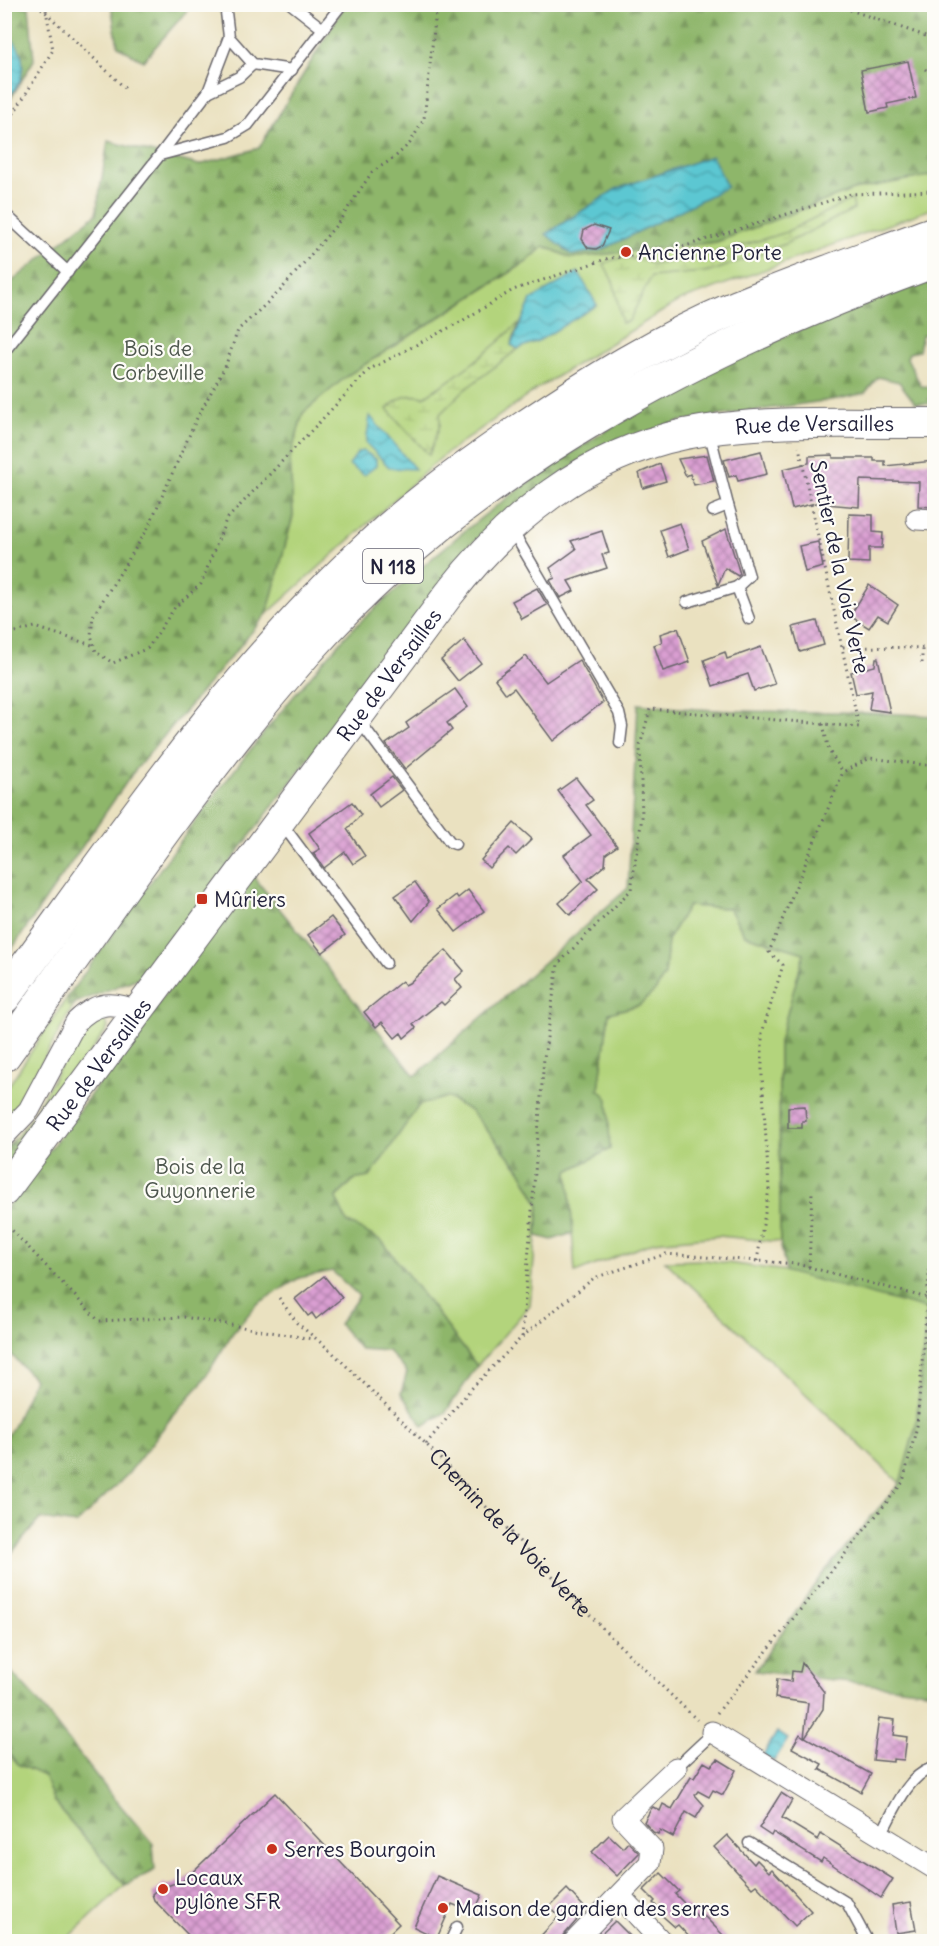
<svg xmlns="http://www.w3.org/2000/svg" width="939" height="1946" font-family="Delius,sans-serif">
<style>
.green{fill:#b3d47b;stroke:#6a7b5b;stroke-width:1.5}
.forest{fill:url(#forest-firs);stroke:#586c53;stroke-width:1.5}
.wetland{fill:url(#wetland-marsh);stroke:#6a7b5b;stroke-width:1.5}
.water{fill:url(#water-waves);stroke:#3e7486;stroke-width:1.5}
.building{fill:url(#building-cross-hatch)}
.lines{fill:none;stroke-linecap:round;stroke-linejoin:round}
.lane-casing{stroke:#68656a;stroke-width:13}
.street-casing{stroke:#68656a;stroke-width:23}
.secondary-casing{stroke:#68656a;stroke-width:32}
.highway-casing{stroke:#68656a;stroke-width:35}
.path{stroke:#68656a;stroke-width:3;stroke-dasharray:1.5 4.5;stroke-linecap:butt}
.lane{stroke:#fff;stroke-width:10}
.street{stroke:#fff;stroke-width:21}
.secondary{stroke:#fff;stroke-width:30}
.highway{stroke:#fff;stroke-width:33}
.poi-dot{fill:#c8321e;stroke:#fdfcf7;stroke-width:2}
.labels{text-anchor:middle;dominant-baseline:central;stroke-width:4.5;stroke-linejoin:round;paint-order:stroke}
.shield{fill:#fdfcf7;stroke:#646373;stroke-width:1.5}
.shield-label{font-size:20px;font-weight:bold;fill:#22223b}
.poi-label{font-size:21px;fill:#22223b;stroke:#fdfcf7;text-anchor:start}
.park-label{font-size:21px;fill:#4e574e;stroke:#fdfcf7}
.street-label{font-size:21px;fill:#22223b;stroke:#fdfcf7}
</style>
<defs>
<pattern id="forest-firs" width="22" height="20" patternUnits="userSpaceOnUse" patternTransform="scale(1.5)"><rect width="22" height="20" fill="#8eb66b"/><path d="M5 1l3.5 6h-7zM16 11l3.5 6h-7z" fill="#749459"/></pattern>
<pattern id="wetland-marsh" width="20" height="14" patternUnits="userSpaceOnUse" patternTransform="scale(1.5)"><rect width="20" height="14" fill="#b3d47b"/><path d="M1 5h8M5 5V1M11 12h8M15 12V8" fill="none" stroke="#9ab66b"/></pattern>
<pattern id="water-waves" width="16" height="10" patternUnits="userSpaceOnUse" patternTransform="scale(1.5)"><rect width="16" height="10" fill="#5bc7d2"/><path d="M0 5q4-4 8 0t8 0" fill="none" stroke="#4ba1ac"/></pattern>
<pattern id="building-cross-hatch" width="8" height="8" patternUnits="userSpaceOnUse" patternTransform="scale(1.5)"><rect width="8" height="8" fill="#da9fd2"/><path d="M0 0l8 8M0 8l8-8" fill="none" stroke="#b081ac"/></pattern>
</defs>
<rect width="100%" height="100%" fill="#fdfcf7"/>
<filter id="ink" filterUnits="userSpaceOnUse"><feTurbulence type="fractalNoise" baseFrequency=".0167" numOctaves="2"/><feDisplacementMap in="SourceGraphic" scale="12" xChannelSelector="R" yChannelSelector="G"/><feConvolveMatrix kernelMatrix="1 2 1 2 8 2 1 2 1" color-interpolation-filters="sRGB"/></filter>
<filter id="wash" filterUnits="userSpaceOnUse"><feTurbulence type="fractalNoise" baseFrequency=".008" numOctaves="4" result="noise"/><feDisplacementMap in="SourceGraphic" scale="24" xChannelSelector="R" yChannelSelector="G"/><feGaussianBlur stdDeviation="1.35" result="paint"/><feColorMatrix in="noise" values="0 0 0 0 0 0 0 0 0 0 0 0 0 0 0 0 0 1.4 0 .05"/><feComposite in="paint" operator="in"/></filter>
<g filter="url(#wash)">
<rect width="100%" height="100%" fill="#eae1c0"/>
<g class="green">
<polygon points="934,175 934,208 679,301 540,387 444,455 267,614 293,516 290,458 303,413 348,375 527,262 544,246 571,258 716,242 853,190"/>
<polygon points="688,906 729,908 745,935 805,953 779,1042 780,1242 719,1236 654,1242 575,1273 568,1171 610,1149 599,1089 609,1013 639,1005 665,975 668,939"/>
<polygon points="68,996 68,1006 75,1003 9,1122 5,1121 5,1091"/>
<polygon points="96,1018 106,1021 108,1028 28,1139 9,1145 28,1123 83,1027"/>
<polygon points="447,1097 472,1112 520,1170 539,1205 530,1305 477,1366 382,1241 347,1223 336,1198 397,1136 419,1105"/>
<polygon points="705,1260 786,1271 927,1308 916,1425 900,1483 665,1261"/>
<polygon points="4,1748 17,1764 44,1776 54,1802 125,1885 65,1941 5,1941"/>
</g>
<g class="forest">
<polygon points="5,5 29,7 34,60 5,108"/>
<polygon points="111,5 111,4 192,5 143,61 118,46"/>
<polygon points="345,5 934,5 934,175 853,190 716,242 571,258 544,246 527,261 348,375 303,413 290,458 293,516 267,614 132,774 5,959 5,287 96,214 108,141 199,165 259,148"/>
<path d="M934,280V332L922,335L919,351L909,353L907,358L921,386L934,387V404L915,403L899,382L878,377L865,393L838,399L681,421L585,457L471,544L151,967L138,978L68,1006V996C156,874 243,751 343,639C361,619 383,602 403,584C551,448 742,340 934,280Z"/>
<path d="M638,704C736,716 836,708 934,716V1692L755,1671L820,1577L900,1483L916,1425L927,1309L786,1272L780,1242L779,1042L804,953L745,935L729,908L688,906L668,939L665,975L655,991L639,1005L609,1013L599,1089L608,1099L610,1149L568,1171L573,1233L552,1240L537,1236L539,1204L520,1170L472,1112L447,1097L419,1105L370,1177L353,1180L336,1198L347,1222L382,1241L477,1366L446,1412L423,1426L401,1393L407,1372L388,1351L360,1349L339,1324L359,1296L332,1271L299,1278L257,1304L232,1334L201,1384L174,1414L128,1474L76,1524L40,1519L5,1561V1439L13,1427L34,1379L5,1348L4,1211L253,876L415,1076L628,888Z"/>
<polygon points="28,1139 5,1171 5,1146"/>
<polygon points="5,1665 36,1699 109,1792 153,1844 155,1870 125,1885 54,1802 44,1776 17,1764 5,1748"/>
</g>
<g class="wetland">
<path d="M852,199L854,209L785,244L713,271L651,277L629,321L622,323L614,284L604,264C619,255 639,257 653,265L717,253L784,233Z"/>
<path d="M519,323L511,345L518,349L463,391L440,414V425L429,455L387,409C400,397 407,393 424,397C459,375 489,352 519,323Z"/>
</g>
<g class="water">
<path d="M5,33C29,50 28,82 5,99Z"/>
<polygon points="712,156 727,187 602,250 572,255 546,234 616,189"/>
<polygon points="578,272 597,305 540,340 518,349 511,345 531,300"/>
<polygon points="370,416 415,469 390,468 366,443"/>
<polygon points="364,451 376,459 376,466 364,475 349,465 358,452"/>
<polygon points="777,1732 788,1739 774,1761 763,1755"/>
</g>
<g id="blocks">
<g class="building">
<polygon points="908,61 916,98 887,104 888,108 869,112 861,70"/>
<polygon points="594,225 609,230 602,246 596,249 588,248 582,239 584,230"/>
<polygon points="761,451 767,474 738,481 736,475 729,477 724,460"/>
<polygon points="707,455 714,481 694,485 690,474 686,476 678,459"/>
<polygon points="833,455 833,458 874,458 874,461 885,461 885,466 934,461 934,507 918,506 919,482 860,480 859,507 815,503 792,509 783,469 809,463 809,456"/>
<polygon points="660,464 666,481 643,488 639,473"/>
<polygon points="849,514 873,515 873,532 883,533 882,548 869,548 869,563 848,562"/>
<polygon points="680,523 689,549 669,557 660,530"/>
<polygon points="726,529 740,574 738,576 725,568 718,585 702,541"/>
<polygon points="602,531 609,553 602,555 607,568 568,581 574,591 560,598 550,580 555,578 550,568 576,549 571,541"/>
<polygon points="818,542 823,567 805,572 799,546"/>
<polygon points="869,585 898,605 888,621 878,615 869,628 850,616"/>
<polygon points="537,588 547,605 522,619 512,601"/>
<polygon points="817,621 824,645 800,652 793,627"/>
<polygon points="678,628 690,662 663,671 654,645 662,642 660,634"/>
<polygon points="464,640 481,663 458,681 441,660"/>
<polygon points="761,647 775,684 754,691 748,674 713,686 704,660 725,652 727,659"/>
<polygon points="526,656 546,682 579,660 603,702 553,741 514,688 506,694 495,679"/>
<polygon points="876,658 878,658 890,712 869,709 872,691 856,694 851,672 875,666"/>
<polygon points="455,689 468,707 447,723 452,730 405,769 386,744 409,728 406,723"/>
<polygon points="392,777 402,790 379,807 370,794"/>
<polygon points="576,778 593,800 586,805 617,846 606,854 605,865 588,879 598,889 570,915 559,903 583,881 564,855 591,835 558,791"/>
<polygon points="352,802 361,815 347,829 365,856 353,864 345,852 324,868 313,853 320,849 309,833"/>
<polygon points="514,823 532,839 516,855 509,848 489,868 481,860"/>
<polygon points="415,882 429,902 413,921 395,896"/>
<polygon points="468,890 484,911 456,932 438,909 456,895 458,898"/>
<polygon points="331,917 345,935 322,953 308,935"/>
<polygon points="446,950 464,971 455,979 462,988 444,1005 441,1002 413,1024 416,1028 404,1038 401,1033 395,1038 382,1022 376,1027 364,1012 402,981 405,985 409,983"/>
<polygon points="805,1106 806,1121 802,1121 802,1128 788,1128 788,1107"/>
<polygon points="324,1276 342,1298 316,1319 312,1313 308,1316 295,1299"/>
<polygon points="802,1663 824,1692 823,1709 805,1737 871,1774 861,1792 819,1769 822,1764 792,1748 800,1734 804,1737 808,1703 775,1698 777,1679 791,1682 792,1671 800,1672"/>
<polygon points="879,1718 895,1720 893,1735 907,1737 904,1760 893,1759 893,1762 873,1760"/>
<polygon points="718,1759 736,1770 723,1795 713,1790 709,1797 698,1791 695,1795 704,1805 696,1818 686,1812 673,1837 660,1830 658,1834 653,1832 644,1822 651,1809 653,1807 660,1811 663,1804 672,1809 691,1777 694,1778 704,1762 711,1766"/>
<polygon points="275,1793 399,1924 381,1941 194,1941 154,1900 152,1894 164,1883 167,1886 184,1880"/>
<polygon points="781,1793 792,1800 782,1818 818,1840 821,1834 893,1879 881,1898 823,1858 821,1862 773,1832 771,1836 759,1828"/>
<polygon points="609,1835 623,1848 628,1842 639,1853 617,1876 592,1852"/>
<polygon points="727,1835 754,1864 757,1860 769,1872 772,1869 811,1911 795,1926 756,1885 752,1888 714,1847"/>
<polygon points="661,1873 679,1891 675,1894 701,1920 704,1916 729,1941 693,1941 678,1925 675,1927 658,1912 660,1910 653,1903 655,1901 644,1890"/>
<polygon points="437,1876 482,1895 474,1913 452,1904 437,1938 414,1927"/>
<polygon points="567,1889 584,1907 574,1917 577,1920 559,1941 536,1941 559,1916 550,1906"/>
<polygon points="911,1902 916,1930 896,1933 892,1905"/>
<polygon points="615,1921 635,1941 594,1941"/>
</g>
</g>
</g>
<g filter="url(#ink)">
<use href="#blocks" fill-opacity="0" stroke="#68656a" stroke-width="1.5"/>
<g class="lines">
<defs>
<g id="lane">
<polyline points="225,4 229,37 253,64 292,70"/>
<polyline points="291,4 323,29"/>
<polyline points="208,92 239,77 253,64"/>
<polyline points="160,155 208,92 229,37"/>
<polyline points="4,213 68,272"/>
<polyline points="4,352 160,155 228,137 248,125 342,4"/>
<polyline points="709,431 728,505 713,511"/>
<polyline points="728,505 749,576 737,587"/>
<polyline points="512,530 619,713 622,726 620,743"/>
<polyline points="687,602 737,587 749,619"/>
<polyline points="358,719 450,842 455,844"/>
<polyline points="282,824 386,963"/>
<polyline points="682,1762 713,1733"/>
<path d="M880,1836C892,1816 906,1777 930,1769"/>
<polyline points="749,1843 847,1903 868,1942"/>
<polyline points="450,1942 457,1927"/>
</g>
<g id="street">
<polyline points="917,519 934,520"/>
<path d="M4,1136L29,1110L76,1022C97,1001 113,1001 139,1012"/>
<polyline points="712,1732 934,1868"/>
<polyline points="620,1896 662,1942"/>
<polyline points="574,1942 650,1863 652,1849 623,1818 676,1768"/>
</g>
<g id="secondary">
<path id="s2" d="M4,1191L449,594C508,518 587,454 685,434C766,418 852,424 934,423"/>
</g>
<g id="highway">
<path d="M4,997C119,841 227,678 370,546C417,502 469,465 522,429C590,383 661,339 737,307C802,280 869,257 934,233"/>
<path d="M4,1055C102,919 195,777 306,652C473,464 701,346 934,261"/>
</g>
</defs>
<use href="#lane" class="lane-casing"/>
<use href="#street" class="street-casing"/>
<use href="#secondary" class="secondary-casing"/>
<use href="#highway" class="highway-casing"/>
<g class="path">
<polyline points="37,4 127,90"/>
<polyline points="440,4 436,11 424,119 410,143 394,158 372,172 338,223 280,291 238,330 225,367 197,418 147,530 93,616 91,635 96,652 113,663 148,648 175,607 201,584 226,520 370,369 462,321 513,290 609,258 663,253 851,194 934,191"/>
<polyline points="833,4 934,39"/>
<polyline points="925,69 934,77"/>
<polyline points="4,129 53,50 45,4"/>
<polyline points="4,635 35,627 95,646"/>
<polyline points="843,647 934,648"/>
<polyline points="922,663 922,648"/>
<polyline points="823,724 829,751 843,772"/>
<polyline points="4,1222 99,1321 184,1317 312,1339"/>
<polyline points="757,1261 769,1189 762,1075 762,1033 783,965 769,952 843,772 870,758 934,766"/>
<polyline points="809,1267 812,1191"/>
<path id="s1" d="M279,1298L297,1323L331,1351L426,1444L613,1639L697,1720"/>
<polyline points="928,1306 934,1306"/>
<polyline points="522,1337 544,1058 558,964 631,890 642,817 640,746 650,709 859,727 799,447"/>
<polyline points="426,1444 471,1389 522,1337 594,1278 666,1254 797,1264 928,1298"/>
<polyline points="717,1713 903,1482 917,1426 934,1213"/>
</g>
<use href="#lane" class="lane"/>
<use href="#street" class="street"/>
<use href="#secondary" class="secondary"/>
<use href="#highway" class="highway"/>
</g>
</g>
<g class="poi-dot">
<circle cx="626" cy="252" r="6"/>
<rect x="196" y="893" width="12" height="12" rx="3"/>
<circle cx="272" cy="1849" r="6"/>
<circle cx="163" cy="1889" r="6"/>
<circle cx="443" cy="1908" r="6"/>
</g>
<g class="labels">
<rect class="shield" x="363" y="549" width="60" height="34" rx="4.5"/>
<g class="shield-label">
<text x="393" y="566">N 118</text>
</g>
<g class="poi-label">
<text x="638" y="252">Ancienne Porte</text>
<text x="214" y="899">Mûriers</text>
<text x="284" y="1849">Serres Bourgoin</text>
<text x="175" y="1877">Locaux<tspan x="175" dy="24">pylône SFR</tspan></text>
<text x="455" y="1908">Maison de gardien des serres</text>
</g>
<g class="park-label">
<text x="158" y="348">Bois de<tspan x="158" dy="24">Corbeville</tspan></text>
<text x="200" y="1166">Bois de la<tspan x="200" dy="24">Guyonnerie</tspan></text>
</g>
<g class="street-label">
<text stroke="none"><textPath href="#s2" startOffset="1166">Rue de Versailles</textPath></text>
<text transform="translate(840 567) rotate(78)">Sentier de la Voie Verte</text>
<text stroke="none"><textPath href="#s2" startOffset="644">Rue de Versailles</textPath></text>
<text stroke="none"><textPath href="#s2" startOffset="158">Rue de Versailles</textPath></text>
<text stroke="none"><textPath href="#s1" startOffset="330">Chemin de la Voie Verte</textPath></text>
</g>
</g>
<rect width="939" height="1946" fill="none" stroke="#fdfcf7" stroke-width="24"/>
</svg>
